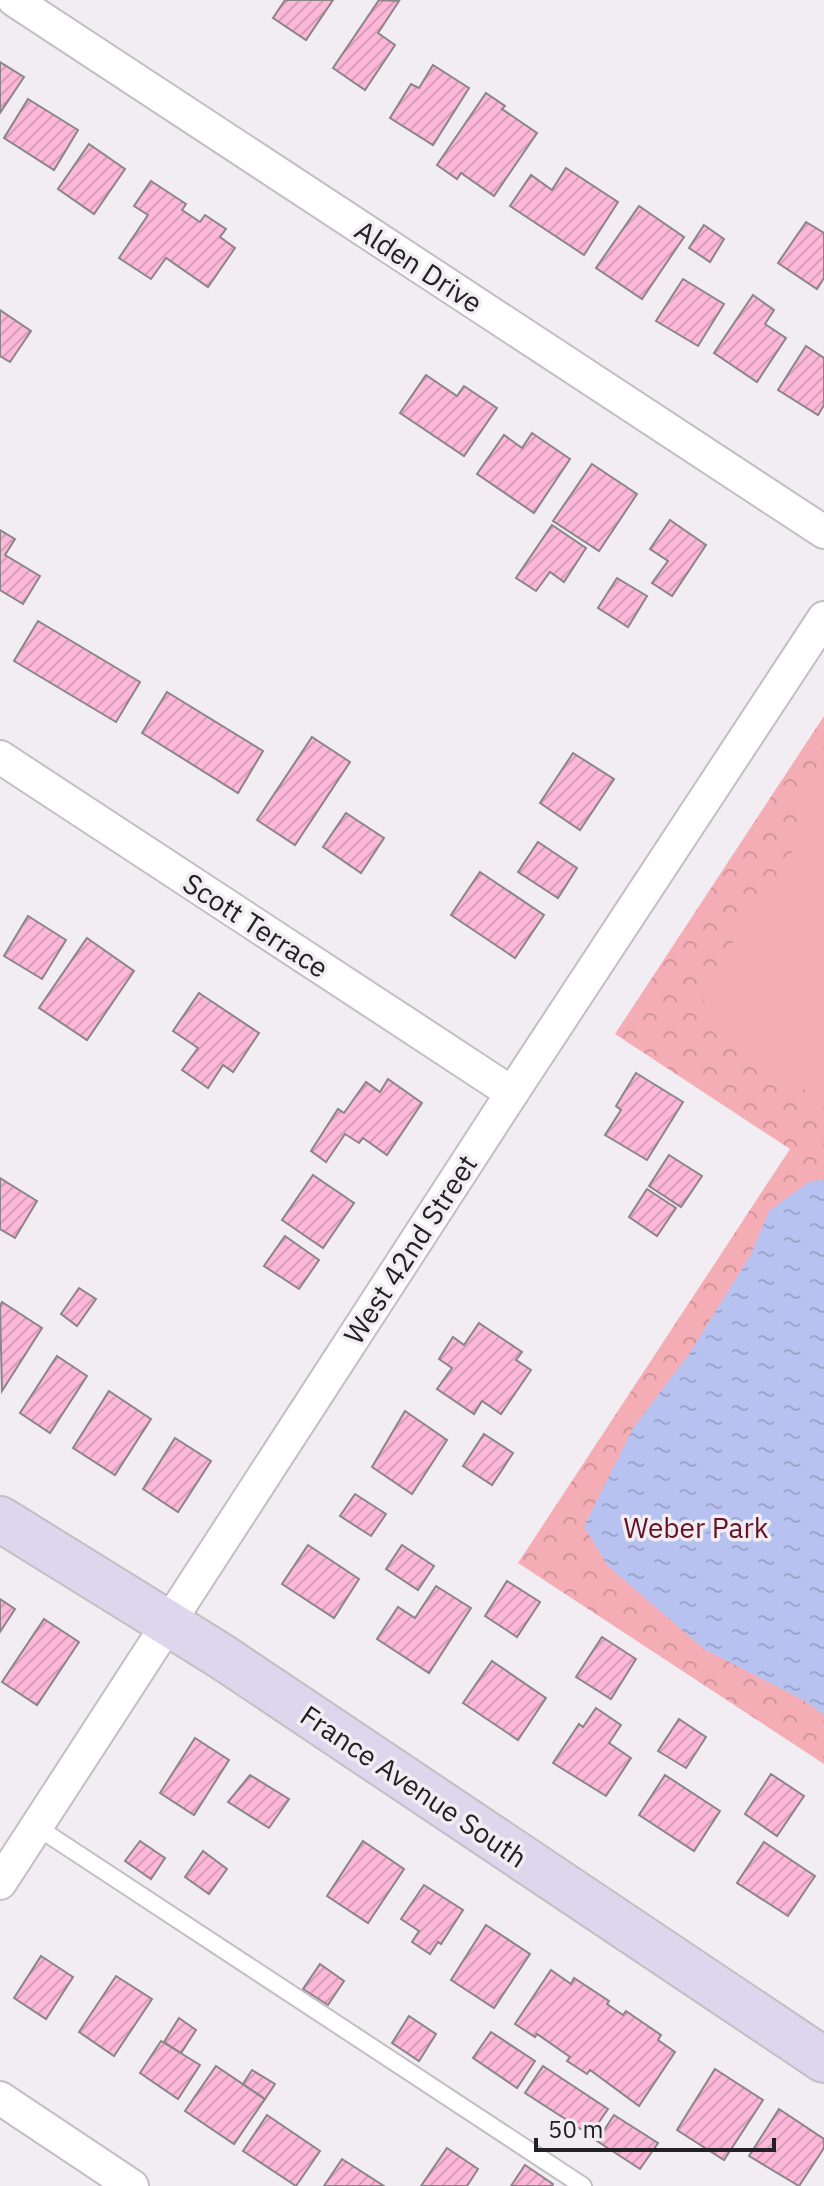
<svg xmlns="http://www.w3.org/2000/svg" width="824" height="2186" font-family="'IBM Plex Sans',sans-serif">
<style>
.park{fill:url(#park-crowns)}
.garden{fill:#f5adb5}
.water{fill:url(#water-ripples)}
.building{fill:url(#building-hatch);stroke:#8c8588;stroke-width:2}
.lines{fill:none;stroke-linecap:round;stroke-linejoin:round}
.lane-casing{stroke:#c3bec3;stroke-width:20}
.street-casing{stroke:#c3bec3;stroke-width:36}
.secondary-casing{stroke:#c3bec3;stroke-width:48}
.lane{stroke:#fff;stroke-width:16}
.street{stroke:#fff;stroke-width:32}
.secondary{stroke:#ded6ec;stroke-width:44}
.labels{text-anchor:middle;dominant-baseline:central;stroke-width:7;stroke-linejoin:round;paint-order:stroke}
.street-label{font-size:28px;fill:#222123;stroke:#f2edf2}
.park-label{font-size:28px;fill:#651327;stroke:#f2edf2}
</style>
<defs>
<pattern id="park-crowns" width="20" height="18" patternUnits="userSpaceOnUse" patternTransform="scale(2)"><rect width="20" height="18" fill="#f5adb5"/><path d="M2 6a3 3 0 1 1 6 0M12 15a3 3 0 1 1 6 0" fill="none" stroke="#d2959b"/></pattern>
<pattern id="water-ripples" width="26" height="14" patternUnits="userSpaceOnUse" patternTransform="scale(2)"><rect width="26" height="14" fill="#b8c2f1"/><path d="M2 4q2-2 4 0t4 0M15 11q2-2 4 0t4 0" fill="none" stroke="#9ea6ce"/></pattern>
<pattern id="building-hatch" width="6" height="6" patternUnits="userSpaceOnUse" patternTransform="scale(2)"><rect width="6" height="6" fill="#fcb7d9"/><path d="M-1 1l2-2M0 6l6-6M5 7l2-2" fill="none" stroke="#d89dba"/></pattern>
</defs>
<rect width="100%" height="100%" fill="#f2edf2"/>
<polygon class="park" points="824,716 824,1764 518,1563 790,1149 615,1034"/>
<polygon class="garden" points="824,755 824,1102 711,1031 702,990 816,815 795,801"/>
<polygon class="water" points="824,1180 824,1715 805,1701 704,1649 608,1566 584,1526 633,1428 689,1354 751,1254 769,1211 810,1181"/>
<g class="building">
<polygon points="285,0 333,0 306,40 273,18"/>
<polygon points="379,0 399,1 378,33 395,45 365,90 333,68"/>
<polygon points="0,62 24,77 0,113"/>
<polygon points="433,65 469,88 433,145 390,118 411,84 419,88"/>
<polygon points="486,93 505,106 502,109 537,133 494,196 461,173 457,179 437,165"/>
<polygon points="28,99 78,130 54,170 4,138"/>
<polygon points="89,144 125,169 94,214 58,189"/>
<polygon points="566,168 618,202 584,255 510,206 531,175 552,190"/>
<polygon points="151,181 186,204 182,210 200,222 205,215 226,229 220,237 235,248 208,287 166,258 151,279 119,258 148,215 134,206"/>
<polygon points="639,206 684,237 642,299 596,268"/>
<polygon points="806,222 824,233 824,278 817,289 778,263"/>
<polygon points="704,225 724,239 710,262 689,248"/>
<polygon points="683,279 724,304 698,346 656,321"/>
<polygon points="753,295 774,310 765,324 786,338 757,382 714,353"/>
<polygon points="0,310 31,331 10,362 0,356"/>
<polygon points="806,346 824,358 824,405 818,415 778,390"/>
<polygon points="426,375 457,396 464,386 497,408 464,456 400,413"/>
<polygon points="532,433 570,459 534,513 477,474 504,435 522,448"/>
<polygon points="592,464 637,494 599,551 553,521"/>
<polygon points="670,520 706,545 672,596 652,583 668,561 650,549"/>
<polygon points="552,525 586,548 564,582 550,572 536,591 516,578"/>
<polygon points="0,530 15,539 5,555 40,576 23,604 0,590"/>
<polygon points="617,578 647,596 628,627 598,608"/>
<polygon points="38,621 140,682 116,722 14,661"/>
<polygon points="167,692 263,751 238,793 142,733"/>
<polygon points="312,737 350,762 295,845 257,820"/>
<polygon points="573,753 614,779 580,830 540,803"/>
<polygon points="346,813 384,838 361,873 323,847"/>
<polygon points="538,842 577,868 558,898 518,872"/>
<polygon points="480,872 544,915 515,958 451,915"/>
<polygon points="28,916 66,940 42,979 4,956"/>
<polygon points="87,938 134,971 87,1040 39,1008"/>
<polygon points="199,993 259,1033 233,1072 223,1065 208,1088 182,1070 198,1048 173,1031"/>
<polygon points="636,1073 683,1102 647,1160 605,1135 621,1110 616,1106"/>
<polygon points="388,1079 422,1103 387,1155 363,1138 359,1143 345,1134 326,1162 311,1151 338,1109 344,1113 366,1082 380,1092"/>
<polygon points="669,1155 702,1176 681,1207 649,1186"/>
<polygon points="313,1175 354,1203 323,1248 282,1220"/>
<polygon points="0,1178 37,1201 15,1238 0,1229"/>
<polygon points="647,1189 676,1208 657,1236 629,1217"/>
<polygon points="285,1236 319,1260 299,1289 264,1266"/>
<polygon points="79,1288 96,1299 77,1326 61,1314"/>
<polygon points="2,1302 42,1328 2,1391 0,1306"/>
<polygon points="479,1323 522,1352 516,1360 531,1370 501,1414 482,1401 474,1414 437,1389 452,1368 439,1359 453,1337 464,1345"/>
<polygon points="57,1356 87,1376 50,1433 20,1413"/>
<polygon points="109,1391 151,1419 115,1475 73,1448"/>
<polygon points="405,1411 447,1440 412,1494 372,1467"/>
<polygon points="484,1434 513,1453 492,1485 463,1466"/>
<polygon points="175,1438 211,1461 178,1512 143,1489"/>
<polygon points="355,1494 386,1514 371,1536 340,1516"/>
<polygon points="308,1545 359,1579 334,1618 282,1584"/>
<polygon points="402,1545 434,1566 418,1590 386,1569"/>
<polygon points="507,1581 540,1602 517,1637 485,1616"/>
<polygon points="436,1586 471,1608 429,1673 377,1639 398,1607 415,1618"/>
<polygon points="0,1599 15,1609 0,1632"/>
<polygon points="44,1619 79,1642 37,1705 2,1682"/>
<polygon points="602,1637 636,1659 611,1699 576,1677"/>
<polygon points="492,1661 546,1698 518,1740 463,1703"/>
<polygon points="596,1708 621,1725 609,1743 631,1758 606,1796 553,1763 579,1724 583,1727"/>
<polygon points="679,1719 706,1737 686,1768 658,1751"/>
<polygon points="195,1738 229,1760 194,1815 160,1793"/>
<polygon points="771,1774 804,1796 777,1836 745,1814"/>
<polygon points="250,1775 289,1799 269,1828 228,1802"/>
<polygon points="665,1775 720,1811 694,1851 639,1815"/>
<polygon points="140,1841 165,1858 151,1879 125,1861"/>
<polygon points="363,1841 404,1869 368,1923 327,1896"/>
<polygon points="764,1842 815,1876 788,1916 737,1883"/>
<polygon points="203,1851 227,1869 209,1894 185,1877"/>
<polygon points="424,1885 463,1910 441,1944 438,1942 430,1954 412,1942 419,1931 401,1919"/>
<polygon points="486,1925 530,1954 494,2008 451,1980"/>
<polygon points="41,1956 73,1977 46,2019 14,1998"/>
<polygon points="320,1964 344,1981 328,2005 303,1989"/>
<polygon points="551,1970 571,1984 574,1978 609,2001 607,2004 623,2015 626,2011 661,2035 658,2040 675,2052 639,2106 590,2070 587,2074 567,2061 570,2057 537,2034 535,2037 515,2024"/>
<polygon points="116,1976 152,1999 114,2056 79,2032"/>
<polygon points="409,2016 436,2034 419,2061 392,2043"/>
<polygon points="179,2018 196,2030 181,2053 164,2042"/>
<polygon points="491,2032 535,2061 517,2088 473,2058"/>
<polygon points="161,2041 200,2065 178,2099 140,2073"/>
<polygon points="216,2066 265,2099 234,2144 185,2111"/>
<polygon points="543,2066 608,2109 590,2135 525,2093"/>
<polygon points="715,2069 763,2100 724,2160 677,2130"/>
<polygon points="252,2070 275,2084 265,2099 243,2084"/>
<polygon points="779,2109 824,2139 824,2148 799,2186 749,2156"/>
<polygon points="267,2115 320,2151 296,2186 243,2151"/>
<polygon points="614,2115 658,2143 640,2169 597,2141"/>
<polygon points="447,2148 478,2169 467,2186 421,2186"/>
<polygon points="342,2159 384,2186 324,2186"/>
<polygon points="525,2165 553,2184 552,2186 511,2186"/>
</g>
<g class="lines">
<defs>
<polyline id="lane" points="37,1827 583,2186"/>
<g id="street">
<polyline points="14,0 824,532"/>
<polyline points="0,757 512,1093"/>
<polyline points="0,1883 512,1093 824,618"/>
<polyline points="0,2098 132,2186"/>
</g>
<polyline id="secondary" points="0,1519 221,1656 824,2060"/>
</defs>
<use href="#lane" class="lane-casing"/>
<use href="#street" class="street-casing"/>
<use href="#secondary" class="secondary-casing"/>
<use href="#lane" class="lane"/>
<use href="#street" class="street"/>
<use href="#secondary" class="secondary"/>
</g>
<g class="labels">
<g class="street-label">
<text transform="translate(419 266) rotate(33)">Alden Drive</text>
<text transform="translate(256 925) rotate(33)">Scott Terrace</text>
<text transform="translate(410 1249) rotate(-57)">West 42nd Street</text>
<text transform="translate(414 1786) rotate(34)">France Avenue South</text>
</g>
<g class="park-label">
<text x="696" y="1527">Weber Park</text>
</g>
</g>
<path d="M536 2138v12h238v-12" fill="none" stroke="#222123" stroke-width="4"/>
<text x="548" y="2138" font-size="24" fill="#222123" stroke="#f2edf2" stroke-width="6" paint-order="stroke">50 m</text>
</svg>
